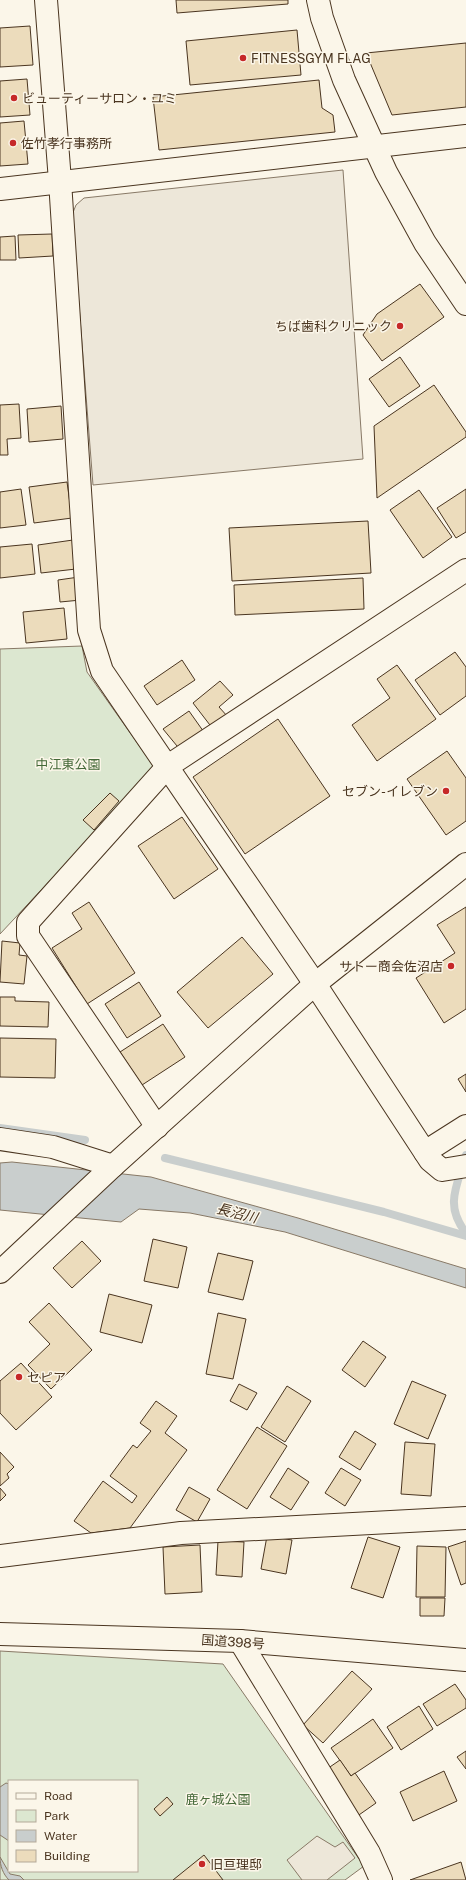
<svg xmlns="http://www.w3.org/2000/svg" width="466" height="1880" font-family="'Public Sans','Noto Sans JP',sans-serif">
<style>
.green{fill:#dce7d0;stroke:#887966;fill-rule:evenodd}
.parking{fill:#ede7d9;stroke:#887966}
.water{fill:#c9cecd;stroke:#887966}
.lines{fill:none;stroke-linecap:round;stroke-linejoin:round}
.stream{stroke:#c9cecd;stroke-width:8}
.building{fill:#ecdcbc;stroke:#4a3520}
.minor-casing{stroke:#4a3520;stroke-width:24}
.tertiary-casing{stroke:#4a3520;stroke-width:24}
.trunk-casing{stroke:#4a3520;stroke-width:24}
.minor{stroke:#fbf6e9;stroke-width:22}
.tertiary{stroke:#fbf6e9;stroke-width:22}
.trunk{stroke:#fbf6e9;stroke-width:22}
.poi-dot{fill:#c62828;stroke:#fbf6e9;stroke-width:1.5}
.labels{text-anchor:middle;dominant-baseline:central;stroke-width:3;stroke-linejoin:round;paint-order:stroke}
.poi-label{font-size:13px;fill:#4a3520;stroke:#fbf6e9;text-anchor:start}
.park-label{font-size:13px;fill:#436837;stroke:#fbf6e9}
.street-label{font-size:13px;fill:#4a3520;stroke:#fbf6e9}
.water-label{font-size:14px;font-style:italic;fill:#4a3520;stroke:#fbf6e9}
</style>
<rect width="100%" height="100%" fill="#fbf6e9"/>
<g class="green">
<polygon points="82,646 87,672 155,768 0,934 0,649"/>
<path d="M0,1651L223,1664L364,1866L345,1880H0ZM9,1781H137V1871H9Z"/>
</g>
<g class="parking">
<polygon points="343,170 363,459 93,485 72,215 76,205 84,198"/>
<polygon points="317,1836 335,1847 343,1842 355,1858 327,1880 302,1880 287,1860"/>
</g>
<g class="water">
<polygon points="12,1162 151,1177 298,1218 466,1269 466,1288 285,1232 190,1213 139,1209 121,1222 0,1210 0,1163"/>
<polygon points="6,1783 9,1784 9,1841 0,1835 0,1787"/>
<path d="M0,1857L10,1874L20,1876L24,1880H9C3,1874 0,1866 0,1857Z"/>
</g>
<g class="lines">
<g class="stream">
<polyline points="0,1128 85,1140"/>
<path d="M466,1155C457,1186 444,1205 466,1233"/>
<polyline points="165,1158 384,1212 466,1236"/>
</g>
</g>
<g class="building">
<polygon points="176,0 288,0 288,4 177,13"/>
<polygon points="30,26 33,65 0,67 0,28"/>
<polygon points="297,30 301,75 190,85 186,41"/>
<polygon points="466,43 466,107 392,115 366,53"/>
<polygon points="27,79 30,115 0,117 0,81"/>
<polygon points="319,80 322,108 333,115 335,132 159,150 153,97"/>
<polygon points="24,121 28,164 0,166 0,123"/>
<polygon points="52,234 53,256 19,258 18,235"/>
<polygon points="15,236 16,260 0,260 0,237"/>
<polygon points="420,284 444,317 382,361 363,335 377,314"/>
<polygon points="400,357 420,386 389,407 369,379"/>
<polygon points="434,385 466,432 466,437 377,498 374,426"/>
<polygon points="19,404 21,438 7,439 8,455 0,455 0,405"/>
<polygon points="61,406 63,439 29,442 27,409"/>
<polygon points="67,482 72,518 34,523 29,487"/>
<polygon points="21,489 26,525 0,528 0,492"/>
<polygon points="466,489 466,532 456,538 437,508"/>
<polygon points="419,490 452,537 423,558 390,510"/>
<polygon points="368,521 371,573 232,581 229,528"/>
<polygon points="73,540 76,569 41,573 38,545"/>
<polygon points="32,544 35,574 0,578 0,547"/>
<polygon points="79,577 81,600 60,602 58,580"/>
<polygon points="363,578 364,609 235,615 234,585"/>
<polygon points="64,608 67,639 26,643 23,612"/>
<polygon points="455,652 466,667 466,696 440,715 415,680"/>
<polygon points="182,660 195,680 157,705 144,686"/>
<polygon points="397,665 436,719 377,761 352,725 390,698 377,679"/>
<polygon points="220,681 233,695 219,707 228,717 213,729 193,703"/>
<polygon points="189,711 206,735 182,752 163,729"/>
<polygon points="278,719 330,796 245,854 193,777"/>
<polygon points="447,751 466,778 466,821 446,835 407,779"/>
<polygon points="110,793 119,801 94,830 83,820"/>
<polygon points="182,817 218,869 174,899 138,846"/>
<polygon points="89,902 135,973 87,1004 52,948 82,929 72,913"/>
<polygon points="466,907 466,1009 444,1023 416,978 455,953 437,925"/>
<polygon points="242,937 273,974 208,1028 177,992"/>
<polygon points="2,941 20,943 19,955 27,956 24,984 0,982"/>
<polygon points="139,982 161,1016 127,1038 105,1004"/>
<polygon points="0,997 15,997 15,1001 49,1002 48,1027 0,1026"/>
<polygon points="163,1024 185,1057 142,1085 120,1052"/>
<polygon points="0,1038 56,1039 55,1078 0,1077"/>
<polygon points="466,1074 466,1092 458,1079"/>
<polygon points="153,1239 187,1247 178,1288 144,1281"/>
<polygon points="82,1241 101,1261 72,1288 53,1268"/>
<polygon points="218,1253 253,1261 243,1300 208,1292"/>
<polygon points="109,1294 152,1305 142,1343 100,1332"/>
<polygon points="49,1303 92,1350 51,1389 28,1365 50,1344 29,1322"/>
<polygon points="218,1313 246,1319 233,1379 206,1374"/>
<polygon points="363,1341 386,1357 365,1387 342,1370"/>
<polygon points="21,1363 52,1397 16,1430 0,1413 0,1381"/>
<polygon points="412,1381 446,1395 428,1439 394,1424"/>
<polygon points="239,1384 257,1393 247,1410 230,1401"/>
<polygon points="287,1386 311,1401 285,1442 261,1427"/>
<polygon points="156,1401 177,1416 165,1433 187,1450 130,1528 91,1533 74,1521 103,1481 132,1503 137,1496 110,1476 133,1445 137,1448 151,1431 140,1423"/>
<polygon points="257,1427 287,1446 247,1509 217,1490"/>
<polygon points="355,1431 376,1444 360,1470 339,1457"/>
<polygon points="405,1442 435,1444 431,1496 401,1494"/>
<polygon points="0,1452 14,1467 7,1474 9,1478 0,1486"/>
<polygon points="288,1468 309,1482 291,1510 270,1497"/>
<polygon points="341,1468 361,1480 345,1506 325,1493"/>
<polygon points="189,1487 210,1499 197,1522 176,1510"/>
<polygon points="0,1488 6,1495 0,1501"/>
<polygon points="267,1536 292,1540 286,1574 261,1569"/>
<polygon points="368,1537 400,1547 383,1598 351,1588"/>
<polygon points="218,1541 244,1542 242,1577 216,1575"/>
<polygon points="466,1541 466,1583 461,1585 448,1547"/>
<polygon points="200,1545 202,1592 165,1594 163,1547"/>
<polygon points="417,1546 446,1547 445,1597 416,1597"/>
<polygon points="420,1598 445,1598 444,1616 420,1616"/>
<polygon points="352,1671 372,1689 323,1743 303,1725"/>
<polygon points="455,1684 466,1700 466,1708 437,1726 423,1704"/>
<polygon points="419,1706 433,1729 401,1750 387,1727"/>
<polygon points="373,1719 393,1748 351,1776 331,1748"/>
<polygon points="466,1751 466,1769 457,1757"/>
<polygon points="340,1760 351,1776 355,1773 376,1803 356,1817 324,1771"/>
<polygon points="444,1771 457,1801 413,1821 400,1792"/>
<polygon points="167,1797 173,1804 160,1816 154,1809"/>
<polygon points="204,1855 223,1880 173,1880"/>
<polygon points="461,1862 466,1880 410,1880"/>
</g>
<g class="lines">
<defs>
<g id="minor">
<polyline points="46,0 60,181 89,630 102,671 315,984 430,1160 442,1170 466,1166"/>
<polyline points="0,189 466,136"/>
<polyline points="157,1127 28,936 28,922 168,766 466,570"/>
<polyline points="0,1139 53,1147 113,1166"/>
<polyline points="425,1152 466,1126"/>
<polyline points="0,1556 181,1533 466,1518"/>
<polyline points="240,1641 369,1853 381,1880"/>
</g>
<g id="tertiary">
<polyline points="318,0 322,18 344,80 386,172 425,243 466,304"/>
<polyline points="0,1272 113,1166 315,984 466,864"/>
</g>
<polyline id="trunk" points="0,1634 240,1641 466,1660"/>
</defs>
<use href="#minor" class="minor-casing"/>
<use href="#tertiary" class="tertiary-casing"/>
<use href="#trunk" class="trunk-casing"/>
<use href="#minor" class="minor"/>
<use href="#tertiary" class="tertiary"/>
<use href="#trunk" class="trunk"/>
</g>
<g class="poi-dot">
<circle cx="243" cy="58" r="4"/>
<circle cx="14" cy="98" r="4"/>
<circle cx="13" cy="143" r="4"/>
<circle cx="400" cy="326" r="4"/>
<circle cx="446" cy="791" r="4"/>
<circle cx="451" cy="966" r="4"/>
<circle cx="19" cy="1377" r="4"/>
<circle cx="202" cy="1864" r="4"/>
</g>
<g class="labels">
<g class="poi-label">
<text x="251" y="58">FITNESSGYM FLAG</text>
<text x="22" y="98">ビューティーサロン・ユミ</text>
<text x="21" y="143">佐竹孝行事務所</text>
<text x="392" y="326" text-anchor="end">ちば歯科クリニック</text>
<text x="438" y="791" text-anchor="end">セブン-イレブン</text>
<text x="443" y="966" text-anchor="end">サトー商会佐沼店</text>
<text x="27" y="1377">セピア</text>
<text x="210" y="1864">旧亘理邸</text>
</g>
<g class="park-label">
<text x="68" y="764">中江東公園</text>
<text x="218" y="1799">鹿ヶ城公園</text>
</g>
<g class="street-label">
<text transform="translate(233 1642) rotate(4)">国道398号</text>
</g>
<g class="water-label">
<text transform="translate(237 1213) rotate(14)">長沼川</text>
</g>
</g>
<rect x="8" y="1780" width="130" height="92" fill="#fbf6e9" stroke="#b4a999"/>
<rect x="16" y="1793" width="20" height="6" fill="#fbf6e9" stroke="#b4a999"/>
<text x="44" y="1800" font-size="12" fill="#4a3520">Road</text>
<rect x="16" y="1810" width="20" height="12" fill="#dce7d0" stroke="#b4a999"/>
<text x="44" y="1820" font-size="12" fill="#4a3520">Park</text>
<rect x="16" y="1830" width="20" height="12" fill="#c9cecd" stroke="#b4a999"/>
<text x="44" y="1840" font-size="12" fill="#4a3520">Water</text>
<rect x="16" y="1850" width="20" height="12" fill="#ecdcbc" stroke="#b4a999"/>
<text x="44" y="1860" font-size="12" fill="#4a3520">Building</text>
</svg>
